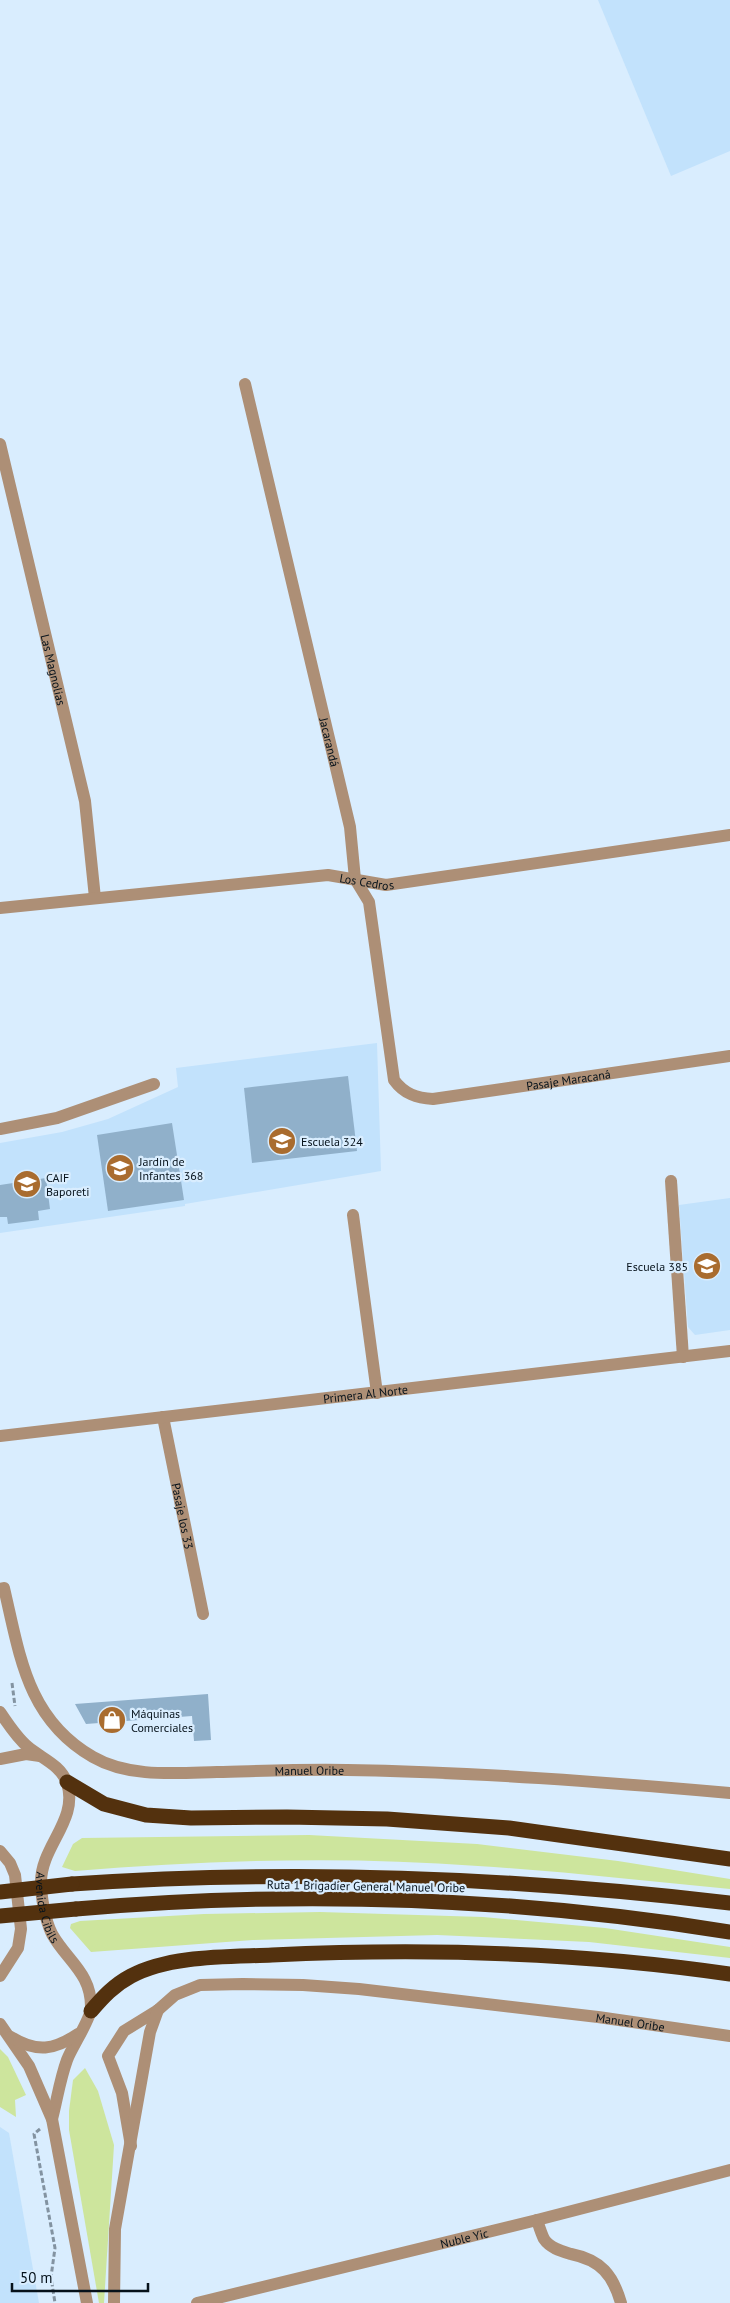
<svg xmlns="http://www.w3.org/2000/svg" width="730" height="2303" font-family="'PT Sans',sans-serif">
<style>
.built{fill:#c2e2fc}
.green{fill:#cde59d}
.building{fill:#90b0ca}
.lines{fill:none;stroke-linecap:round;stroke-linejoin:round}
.path{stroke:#8393a1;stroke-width:3;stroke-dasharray:5 2.5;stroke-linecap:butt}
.minor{stroke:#ad8f76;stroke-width:12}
.highway{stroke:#53310e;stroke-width:15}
.highway-bridge{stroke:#53310e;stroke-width:15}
.labels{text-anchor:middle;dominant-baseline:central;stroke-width:4.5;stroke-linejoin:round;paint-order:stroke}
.street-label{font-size:12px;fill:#06121b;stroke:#d9edfe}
.poi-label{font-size:12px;fill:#06121b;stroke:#d9edfe;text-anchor:start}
</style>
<rect width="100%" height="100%" fill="#d9edfe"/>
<g class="built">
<polygon points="598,0 730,0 730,151 671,176"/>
<polygon points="377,1043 381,1171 185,1204 185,1206 0,1233 0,1143 62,1132 108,1119 178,1087 176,1068"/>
<polygon points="730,1198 730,1330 695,1335 688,1327 679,1205"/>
<polygon points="0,2127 9,2133 39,2303 0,2303"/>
</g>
<g class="green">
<path d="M309,1835L477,1844L618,1861L730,1879V1889C646,1881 562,1871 478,1866C344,1856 210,1860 75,1871L62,1867L73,1844L82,1838Z"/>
<polygon points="320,1912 483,1917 605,1928 730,1947 730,1958 589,1942 437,1935 253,1940 91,1952 70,1928 71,1924 80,1921 204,1914"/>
<polygon points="0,2049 8,2057 26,2095 15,2100 16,2117 0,2107"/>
<polygon points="85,2068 98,2091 114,2145 104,2303 99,2303 69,2130 69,2111 73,2080"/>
</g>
<g class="building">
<polygon points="348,1076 357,1151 252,1163 244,1088"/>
<polygon points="172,1123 184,1200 108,1211 97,1135"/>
<polygon points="46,1178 50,1209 38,1211 39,1220 8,1224 7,1217 0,1217 0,1185"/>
<polygon points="208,1694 211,1740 194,1741 192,1716 86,1724 75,1704"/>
</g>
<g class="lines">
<g class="path">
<polyline points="12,1683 15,1706"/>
<polyline points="40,2129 34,2134 55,2248 51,2277 55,2303"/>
</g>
<g class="minor">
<path id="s1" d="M245,384L350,827L355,879L369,902L394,1080C404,1094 417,1098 433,1099L730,1056"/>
<path id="s2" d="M0,444L85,801L95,898"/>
<path id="s3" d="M0,908L328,875L386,885L730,835"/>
<polyline points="0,1129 57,1118 154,1084"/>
<polyline points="671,1181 683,1357"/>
<polyline points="353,1215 377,1393"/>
<path id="s4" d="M163,1417L203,1614"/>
<path id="s5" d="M0,1436L730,1351"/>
<path id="s6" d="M0,1589L4,1588C20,1656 27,1719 93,1757C129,1778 177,1773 217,1772C260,1771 304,1769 347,1770C475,1772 603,1782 730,1793"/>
<path id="s7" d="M0,1712C8,1724 17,1738 28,1747C41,1758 61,1765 67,1783C79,1820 41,1846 41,1882C41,1897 45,1920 52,1934C67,1961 92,1973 91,2009C90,2020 72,2047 67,2060C60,2079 57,2100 52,2119"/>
<polyline points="0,1759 26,1754 40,1756"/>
<polyline points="0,1851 10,1863 15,1875 21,1929 18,1948 0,1976"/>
<polyline points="0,2024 29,2066 52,2119 87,2303"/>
<path d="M11,2037C37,2053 54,2050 78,2034"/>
<path id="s8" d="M131,2146L122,2093L108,2056L124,2031L158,2010L175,1995L200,1985L243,1984L303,1985L359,1989L598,2017L730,2036"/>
<path d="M537,2220C539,2226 541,2233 544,2239C550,2248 561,2251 571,2254C601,2260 613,2275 621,2303"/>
<polyline points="114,2303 115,2229 150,2032 158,2010"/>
<path id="s9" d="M197,2303L537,2220L730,2170"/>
</g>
<g class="highway">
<polyline points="67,1782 104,1804 146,1815 191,1818 287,1817 387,1819 509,1828 730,1859"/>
<path d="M72,1884C295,1869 508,1877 730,1903"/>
<path d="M76,1909C294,1890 513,1897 730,1932"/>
<path d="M91,2011C103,1997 114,1985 131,1976C170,1955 228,1957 272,1955C424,1948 579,1952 730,1974"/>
</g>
<g class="highway-bridge">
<polyline points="0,1892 72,1884"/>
<polyline points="0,1916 76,1909"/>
</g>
</g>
<defs>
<symbol id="school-disc" viewBox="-11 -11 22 22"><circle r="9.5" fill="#a96c2f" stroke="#d9edfe"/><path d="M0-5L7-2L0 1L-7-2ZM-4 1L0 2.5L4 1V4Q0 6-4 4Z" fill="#fff"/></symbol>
<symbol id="shop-disc" viewBox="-11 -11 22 22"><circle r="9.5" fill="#a96c2f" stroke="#d9edfe"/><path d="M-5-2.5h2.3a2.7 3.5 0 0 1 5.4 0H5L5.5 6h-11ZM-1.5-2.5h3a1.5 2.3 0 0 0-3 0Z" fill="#fff"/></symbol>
</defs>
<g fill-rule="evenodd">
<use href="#school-disc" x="266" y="1125" width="32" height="32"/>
<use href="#school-disc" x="104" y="1152" width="32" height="32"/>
<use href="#school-disc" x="11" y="1168" width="32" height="32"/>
<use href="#school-disc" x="691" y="1250" width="32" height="32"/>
<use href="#shop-disc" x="96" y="1704" width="32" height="32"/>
</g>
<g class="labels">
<g class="street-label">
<text stroke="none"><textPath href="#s2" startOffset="232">Las Magnolias</textPath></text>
<text stroke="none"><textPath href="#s1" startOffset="368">Jacarandá</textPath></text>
<text stroke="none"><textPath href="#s3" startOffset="369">Los Cedros</textPath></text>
<text stroke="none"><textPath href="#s1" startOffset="896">Pasaje Maracaná</textPath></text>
<text stroke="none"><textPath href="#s5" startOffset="368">Primera Al Norte</textPath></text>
<text stroke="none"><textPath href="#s4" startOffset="101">Pasaje los 33</textPath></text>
<text stroke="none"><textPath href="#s6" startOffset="421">Manuel Oribe</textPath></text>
<text transform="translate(366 1886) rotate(1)">Ruta 1 Brigadier General Manuel Oribe</text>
<text stroke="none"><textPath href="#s7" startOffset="230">Avenida Cibils</textPath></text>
<text stroke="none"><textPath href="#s8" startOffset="645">Manuel Oribe</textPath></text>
<text stroke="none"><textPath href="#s9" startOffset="275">Nuble Yic</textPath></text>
</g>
<g class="poi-label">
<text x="301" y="1141">Escuela 324</text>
<text x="139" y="1161">Jardín de<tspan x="139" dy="14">Infantes 368</tspan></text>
<text x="46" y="1177">CAIF<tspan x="46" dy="14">Baporeti</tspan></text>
<text x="688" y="1266" text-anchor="end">Escuela 385</text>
<text x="131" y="1713">Máquinas<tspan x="131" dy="14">Comerciales</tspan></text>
</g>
</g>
<path d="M12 2283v8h136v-8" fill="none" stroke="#06121b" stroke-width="2.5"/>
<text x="20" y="2283" font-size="15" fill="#06121b" stroke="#d9edfe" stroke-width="4" paint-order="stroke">50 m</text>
</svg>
